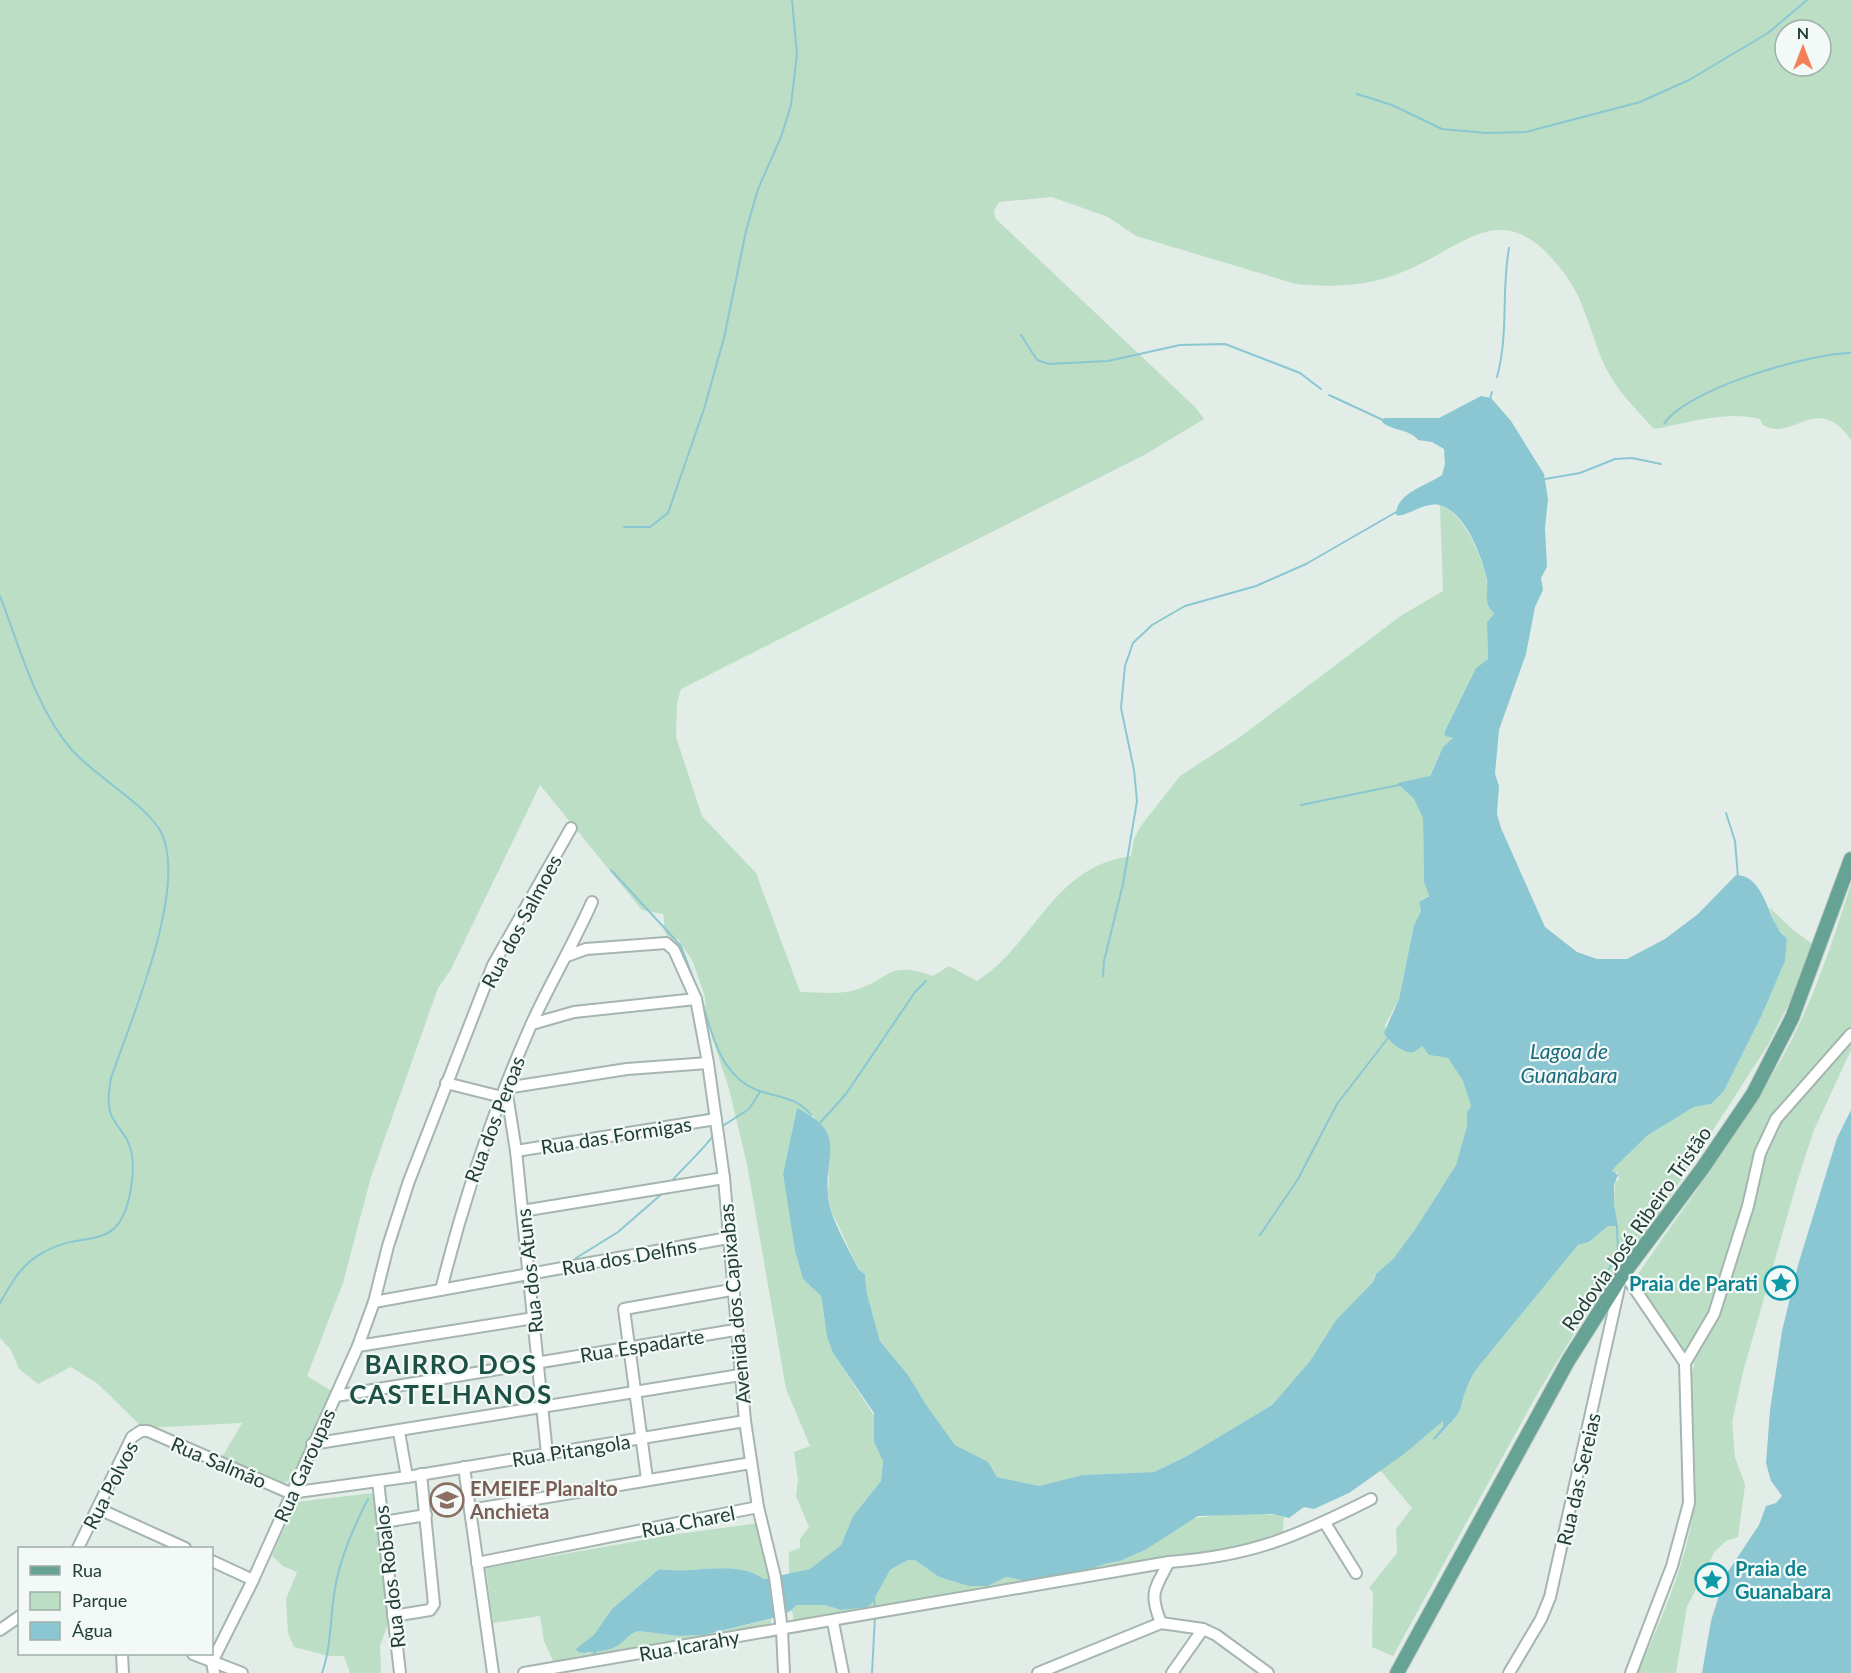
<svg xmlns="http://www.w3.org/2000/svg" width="1851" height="1673" font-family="Lato,sans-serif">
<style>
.green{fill:#bbdec5;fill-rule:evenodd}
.water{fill:#8ac7d3}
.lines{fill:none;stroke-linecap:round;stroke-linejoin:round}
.stream{stroke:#8ac7d3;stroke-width:2}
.minor-casing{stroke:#a5b5af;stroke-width:14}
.major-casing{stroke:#c1c9c7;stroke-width:16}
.minor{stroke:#fff;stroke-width:10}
.major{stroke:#67a394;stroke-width:14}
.labels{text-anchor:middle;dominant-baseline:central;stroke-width:4.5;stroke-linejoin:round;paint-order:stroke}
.street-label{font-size:20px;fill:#223f37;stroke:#f3f9f6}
.culture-label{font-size:20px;font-weight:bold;fill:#0d838f;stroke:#f3f9f6;text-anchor:end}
.education-label{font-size:20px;font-weight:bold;fill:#785e54;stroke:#f3f9f6;text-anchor:start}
.water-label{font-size:21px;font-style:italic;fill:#1b6b7c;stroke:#f3f9f6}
.district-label{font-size:26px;font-weight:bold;letter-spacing:1.5px;fill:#1d5145;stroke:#f3f9f6}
</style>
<rect width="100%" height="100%" fill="#e3ede8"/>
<g class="green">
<path d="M0,0H1851V440C1817,391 1793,443 1763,425L1760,419C1726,410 1688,423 1654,429C1635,408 1616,390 1604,364C1590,333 1585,300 1564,273C1501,189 1465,250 1395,275C1362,287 1329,287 1296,284L1136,236L1108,217L1052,197L999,202L994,211L995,218L1196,408L1204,419L1146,454L681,689L677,703L676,737L702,816L756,873L800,992C817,992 839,995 855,990C893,978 886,960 933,976L949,966L977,981C1038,941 1052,867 1131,856L1134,839L1140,827L1180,776L1240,737L1402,615L1443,591L1440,505C1464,513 1484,560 1487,584C1488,590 1486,602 1489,607C1490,610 1493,611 1494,614L1487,622L1488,659L1476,668L1444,733L1445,736L1453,738L1443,747L1429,777L1397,783L1414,799L1423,817L1424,882L1429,895L1419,902L1421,911L1414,925L1399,999L1385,1025L1387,1039L1413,1052L1422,1046L1429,1055L1448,1058L1463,1081L1471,1106L1468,1110L1467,1126L1456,1165L1416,1228L1393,1259L1374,1276L1373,1282L1336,1320L1310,1361L1272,1405L1187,1456L1154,1472L1082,1475L1039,1486L997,1477L987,1462L955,1445L927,1406L908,1375L880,1341L867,1294L865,1274L859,1270L832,1212L828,1195L829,1176L814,1117L797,1108L783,1174L795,1251L803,1279L821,1296L824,1319L833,1353L875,1417L874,1442L883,1461L881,1481L853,1516L841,1545L810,1569L789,1574V1552L800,1548V1539L809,1527L796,1496L798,1480L794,1452L810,1446L786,1389L747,1164L729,1089L706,1018L705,997L693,962L678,939L670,940C661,928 666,925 663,914L642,910L540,785L450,971L438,988L371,1177L343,1283L307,1376L335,1393L293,1480L277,1485L221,1459L242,1423L143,1428L98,1384L71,1367L38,1384L19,1369L11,1350L0,1338ZM1785,30H1821V66H1785Z"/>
<path d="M1851,884V1050L1814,1130L1797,1182L1743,1372L1732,1422L1735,1457L1745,1485L1738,1537L1726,1541L1715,1551L1687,1607L1676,1673H1638C1662,1616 1691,1555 1695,1493C1698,1451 1683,1405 1694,1364L1634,1280C1683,1208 1736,1138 1779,1063C1811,1008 1832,944 1851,884Z"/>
<path d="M1769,907L1792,929L1814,945L1802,977L1768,1045L1622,1271L1597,1297L1540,1389L1393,1656L1372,1647L1373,1592L1369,1588L1397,1553L1396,1529L1412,1508L1380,1470L1443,1421V1426L1432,1440L1436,1439C1444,1430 1458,1418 1461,1407C1464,1394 1468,1383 1475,1371L1578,1245L1589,1242L1608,1226H1618L1614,1204L1615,1183L1619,1179L1617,1172L1614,1174L1612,1171L1616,1166L1648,1135L1694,1107L1711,1104L1724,1091L1761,1017L1785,961L1787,939L1776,926Z"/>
<polygon points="373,1493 389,1621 380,1646 381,1673 350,1673 344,1656 329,1656 294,1647 288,1633 286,1599 297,1572 283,1566 272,1556 296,1502"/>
<path d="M1224,1514C1237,1515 1276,1513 1284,1517L1282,1540L1248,1553L1148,1565L977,1596L917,1602L888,1611L794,1622L792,1610L795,1605H825L841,1610L869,1606L890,1570L908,1560H915L939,1577L968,1586H988L1006,1577L1027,1581L1064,1577L1108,1563L1120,1561L1145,1550L1190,1519Z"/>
<path d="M760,1523L768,1578L764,1579C736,1558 692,1575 659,1569C627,1596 603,1614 586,1654L615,1647L633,1632L639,1631L679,1636L704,1635L771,1619V1627L698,1641L649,1644L627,1651L554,1663L544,1641L540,1616L493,1623L486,1568L677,1534Z"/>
</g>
<g class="water">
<path d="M1481,396L1491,398L1511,421L1544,474L1548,499L1545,528L1547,567L1541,578L1543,590L1535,607L1526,654L1499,730L1495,774L1499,786L1497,814L1501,828L1545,927L1577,952L1597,959H1627L1665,939L1698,914L1736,875C1762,875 1767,912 1778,928C1780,933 1784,935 1787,939L1785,961L1761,1017L1724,1091L1711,1104L1694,1107L1648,1135L1616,1166L1612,1171L1618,1175L1614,1185V1204L1618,1226H1608L1589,1242L1578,1245L1475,1371C1468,1383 1464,1394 1461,1407C1458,1418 1443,1430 1436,1439L1432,1440L1443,1426V1421L1404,1454L1349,1493L1314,1509L1304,1507L1289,1518L1272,1514L1198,1516L1145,1550L1120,1561L1108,1563L1066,1577L1027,1581L1006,1577L988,1586H968L939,1577L915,1560H908L890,1570L872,1603L868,1607L841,1610L825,1605H796L792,1610L781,1616L704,1635L679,1636L639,1631C628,1633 624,1643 615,1647C608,1651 585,1654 578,1652L576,1649L594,1635L612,1609L659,1569C692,1575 736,1558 764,1579L810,1569L841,1545L853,1516L881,1481L883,1461L874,1442V1413L833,1353L827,1336L821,1296L803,1279L795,1251L783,1174L797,1108C848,1134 824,1151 828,1196C831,1221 848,1247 859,1270L865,1274L867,1294L880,1341L908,1375L927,1406L955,1445L988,1462L997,1477L1039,1486L1082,1475L1154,1472L1187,1456L1272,1405L1310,1361L1336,1320L1373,1282L1376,1274L1393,1259L1416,1228L1456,1165L1467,1126V1112L1471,1106L1463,1081L1448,1058L1429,1055L1422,1046C1419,1048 1417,1051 1413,1052C1403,1054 1387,1040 1384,1033L1399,999L1414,925L1421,911L1419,902L1429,896L1424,882L1423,818L1414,799L1397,783L1430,776L1443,747L1453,738L1445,736L1444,733L1476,668L1488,659L1487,622L1494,614C1493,611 1490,610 1489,607C1485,602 1488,587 1487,580C1482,556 1465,511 1439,505C1422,502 1406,518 1396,515C1396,493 1426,486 1442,475L1445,464L1444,449L1432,442L1418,440C1410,429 1392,431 1382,422L1384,418H1439Z"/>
<polygon points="1851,1110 1851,1673 1702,1673 1711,1621 1725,1576 1759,1525 1766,1506 1776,1503 1782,1496 1771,1481 1766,1463 1770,1410 1782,1331 1798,1265 1837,1138"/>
</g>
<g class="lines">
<g class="stream">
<polyline points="1357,94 1392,105 1442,129 1486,133 1526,132 1640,102 1689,80 1768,33 1807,0"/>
<polyline points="1021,335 1037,360 1049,364 1108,361 1180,345 1225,344 1300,373 1321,389"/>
<path d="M1497,377C1509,333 1501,292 1509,248"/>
<polyline points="1329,395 1383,420"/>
<polyline points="1490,399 1492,392"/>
<path d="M1664,424C1686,389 1810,353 1851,353"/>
<polyline points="1545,479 1580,473 1615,459 1632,458 1661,464"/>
<polyline points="624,527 650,527 668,513 704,409 724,338 746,231 758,189 781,137 791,105 797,54 792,0"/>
<path d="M0,596C20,648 35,706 71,749C92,774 147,805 161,832C189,887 130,1022 111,1078C109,1090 107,1103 111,1115C115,1123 121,1130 126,1138C134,1152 134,1172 131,1188C120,1256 86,1228 44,1252C21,1264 12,1282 0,1303"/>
<polyline points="1301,805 1399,785"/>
<polyline points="1726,813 1735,841 1738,877"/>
<polyline points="611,870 681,946 700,996"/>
<polyline points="1103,976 1104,961 1123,884 1137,801 1134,770 1121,708 1125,666 1133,643 1152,625 1185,606 1256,586 1306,564 1398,511"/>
<path d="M702,1001C712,1037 723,1081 763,1092C782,1098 798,1098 811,1115"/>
<polyline points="819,1124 846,1094 915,992 926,981"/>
<polyline points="721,1127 749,1109 760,1092"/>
<path d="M671,1182C685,1165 702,1152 715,1133"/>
<polyline points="1260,1235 1298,1179 1337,1104 1388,1038"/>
<polyline points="576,1258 618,1232 664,1192"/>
<polyline points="1601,1281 1618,1255 1617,1226"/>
<polyline points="874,1598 875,1610"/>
<polyline points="590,1658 598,1649"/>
<path d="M322,1673C331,1648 330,1621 334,1595C338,1563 353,1528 368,1499"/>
<polyline points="872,1673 875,1616"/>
</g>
<defs>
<g id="minor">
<polyline points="567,956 586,949 666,943 674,950 696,999 708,1063 724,1178 745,1421 758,1507 775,1577 782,1630 784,1673"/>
<polyline points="532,1024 574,1012 696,999"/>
<polyline points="446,1083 502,1097"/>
<polyline points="516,1151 716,1119"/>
<polyline points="522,1211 724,1178"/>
<polyline points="1624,1273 1685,1363"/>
<path d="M441,1290C464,1198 493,1111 531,1025C550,983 574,943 592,902"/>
<polyline points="374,1302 728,1238"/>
<polyline points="358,1346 534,1318"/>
<polyline points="336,1396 735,1330"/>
<polyline points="399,1432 407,1477"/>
<polyline points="312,1444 740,1375"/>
<polyline points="547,1454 516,1151 506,1088 627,1069 708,1063"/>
<polyline points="464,1467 493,1673"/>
<polyline points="647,1479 624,1309 731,1290"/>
<polyline points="378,1481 400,1673"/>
<polyline points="99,1509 185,1548"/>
<polyline points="470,1510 751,1463"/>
<polyline points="384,1522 426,1515"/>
<polyline points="1325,1523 1356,1573"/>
<polyline points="78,1548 132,1437 141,1431 148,1431 290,1493 407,1477 745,1421"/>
<polyline points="212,1561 253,1580"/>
<polyline points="477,1563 758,1507"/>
<polyline points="393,1616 430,1610 434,1604 421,1474"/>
<polyline points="833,1622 843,1673"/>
<path d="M1161,1623C1149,1593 1154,1590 1169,1562"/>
<polyline points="0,1630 20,1616"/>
<polyline points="122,1654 123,1673"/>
<polyline points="193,1654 242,1673"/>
<polyline points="214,1673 212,1662 253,1580 358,1346 374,1302 388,1246 409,1181 493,965 571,828"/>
<path d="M524,1673L1169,1562C1252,1556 1298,1536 1371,1499"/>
<polyline points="1038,1673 1161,1623 1203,1629 1216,1635 1268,1673"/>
<polyline points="1172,1673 1203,1629"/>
<polyline points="1509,1673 1541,1619 1550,1597 1620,1283"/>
<polyline points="1631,1673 1672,1566 1689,1503 1685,1363 1714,1314 1748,1206 1760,1153 1776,1119 1851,1034"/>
</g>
<polyline id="major" points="1397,1673 1568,1361 1621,1277 1702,1169 1753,1094 1792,1018 1851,859"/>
</defs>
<use href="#minor" class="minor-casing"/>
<use href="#major" class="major-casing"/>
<use href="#minor" class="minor"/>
<use href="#major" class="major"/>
</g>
<defs>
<symbol id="sight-ring" viewBox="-11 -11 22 22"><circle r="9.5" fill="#f3f9f6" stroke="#0f9aa8" stroke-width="1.5"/><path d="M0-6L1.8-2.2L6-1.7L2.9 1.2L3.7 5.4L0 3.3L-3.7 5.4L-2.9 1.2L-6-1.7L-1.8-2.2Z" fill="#0f9aa8"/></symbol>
<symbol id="school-ring" viewBox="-11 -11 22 22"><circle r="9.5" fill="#f3f9f6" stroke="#8d6e63" stroke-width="1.5"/><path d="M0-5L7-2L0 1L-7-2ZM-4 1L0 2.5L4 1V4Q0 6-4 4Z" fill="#8d6e63"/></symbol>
</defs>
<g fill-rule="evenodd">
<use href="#sight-ring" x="1762" y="1264" width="38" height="38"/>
<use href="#school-ring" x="428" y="1481" width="38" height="38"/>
<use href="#sight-ring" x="1693" y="1561" width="38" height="38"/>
</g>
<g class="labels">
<g class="street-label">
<text transform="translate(521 921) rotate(-62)">Rua dos Salmoes</text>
<text transform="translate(494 1119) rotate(-69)">Rua dos Peroas</text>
<text transform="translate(616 1135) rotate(-9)">Rua das Formigas</text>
<text transform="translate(1636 1228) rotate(-55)">Rodovia José Ribeiro Tristão</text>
<text transform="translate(629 1256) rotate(-10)">Rua dos Delfins</text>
<text transform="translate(529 1271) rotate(-96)">Rua dos Atuns</text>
<text transform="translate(734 1304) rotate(-95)">Avenida dos Capixabas</text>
<text transform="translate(642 1345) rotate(-9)">Rua Espadarte</text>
<text transform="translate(571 1450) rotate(-9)">Rua Pitangola</text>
<text transform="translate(219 1462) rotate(23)">Rua Salmão</text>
<text transform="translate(304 1465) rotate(-66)">Rua Garoupas</text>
<text transform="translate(1578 1479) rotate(-77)">Rua das Sereias</text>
<text transform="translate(110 1485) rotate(-63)">Rua Polvos</text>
<text transform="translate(688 1521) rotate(-11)">Rua Charel</text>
<text transform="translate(389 1577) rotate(-97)">Rua dos Robalos</text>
<text transform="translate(689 1645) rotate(-10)">Rua Icarahy</text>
</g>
<g class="culture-label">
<text x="1758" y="1283">Praia de Parati</text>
<text x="1735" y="1568" text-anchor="start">Praia de<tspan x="1735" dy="23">Guanabara</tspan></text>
</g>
<g class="education-label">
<text x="470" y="1488">EMEIEF Planalto<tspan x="470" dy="23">Anchieta</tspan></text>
</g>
<g class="water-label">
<text x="1569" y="1050">Lagoa de<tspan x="1569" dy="24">Guanabara</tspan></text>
</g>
<g class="district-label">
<text x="451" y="1364">BAIRRO DOS<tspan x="451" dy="30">CASTELHANOS</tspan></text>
</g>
</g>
<rect x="18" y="1547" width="195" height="108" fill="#f3f9f6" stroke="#9fafaa" stroke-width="1.5"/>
<rect x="30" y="1566" width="30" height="9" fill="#67a394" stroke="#9fafaa" stroke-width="1.5"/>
<text x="72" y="1577" font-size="18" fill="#223f37">Rua</text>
<rect x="30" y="1592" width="30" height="18" fill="#bbdec5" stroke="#9fafaa" stroke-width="1.5"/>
<text x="72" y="1607" font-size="18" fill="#223f37">Parque</text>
<rect x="30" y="1622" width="30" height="18" fill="#8ac7d3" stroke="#9fafaa" stroke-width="1.5"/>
<text x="72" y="1637" font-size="18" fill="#223f37">Água</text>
<g transform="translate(1803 48)"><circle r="28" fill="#f3f9f6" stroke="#9fafaa" stroke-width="1.5"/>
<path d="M0-4.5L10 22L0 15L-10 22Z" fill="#f4805a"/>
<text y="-9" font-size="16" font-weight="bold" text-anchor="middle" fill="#223f37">N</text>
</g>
</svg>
